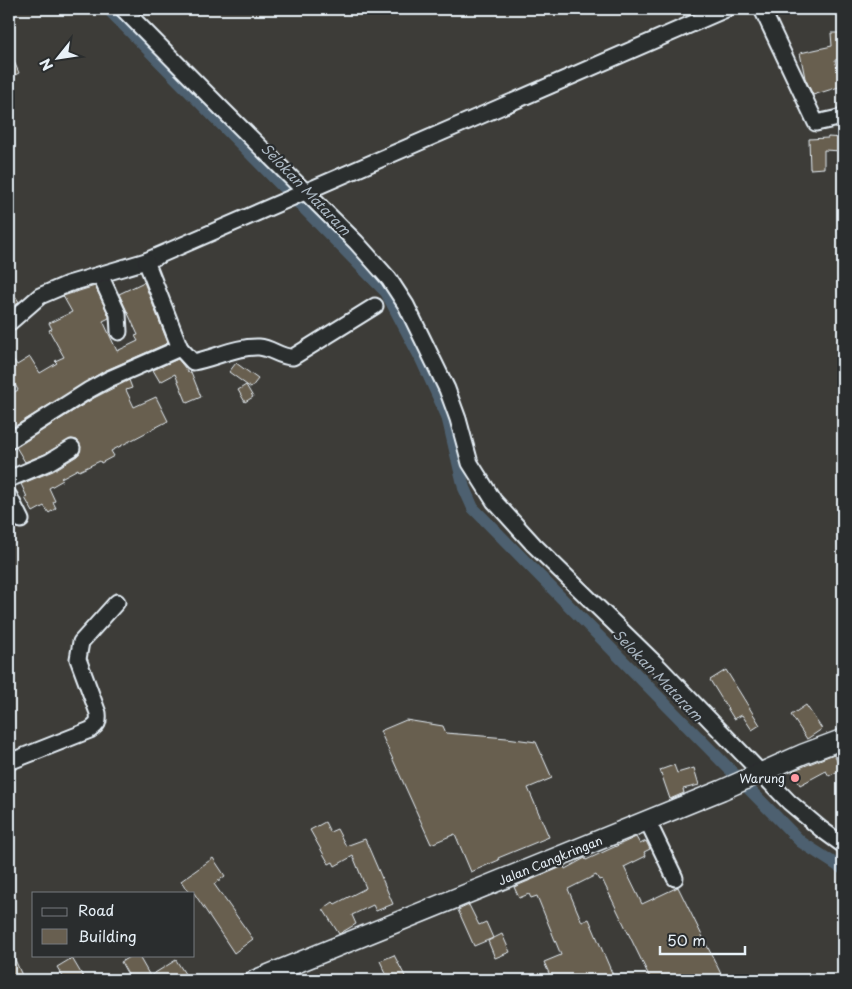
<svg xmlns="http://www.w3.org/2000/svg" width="852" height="989" font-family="'Playpen Sans',sans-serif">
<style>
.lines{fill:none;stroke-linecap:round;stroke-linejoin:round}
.canal{stroke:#4d6170;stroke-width:12}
.building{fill:#685f50;stroke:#e8f1f8}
.minor-casing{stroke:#e8f1f8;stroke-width:19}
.major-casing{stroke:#e8f1f8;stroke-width:22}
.minor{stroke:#2a2d2e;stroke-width:15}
.major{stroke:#2a2d2e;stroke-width:19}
.poi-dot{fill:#ff9aa2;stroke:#2a2d2e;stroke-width:2}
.labels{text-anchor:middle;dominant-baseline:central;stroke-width:4.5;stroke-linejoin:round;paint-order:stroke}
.poi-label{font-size:12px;fill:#e8f1f8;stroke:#2a2d2e;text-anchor:end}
.street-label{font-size:12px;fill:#e8f1f8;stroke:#2a2d2e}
.water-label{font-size:14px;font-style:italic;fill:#aab7c2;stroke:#2a2d2e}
</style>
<rect width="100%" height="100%" fill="#3d3c38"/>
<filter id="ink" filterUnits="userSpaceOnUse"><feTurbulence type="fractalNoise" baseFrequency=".02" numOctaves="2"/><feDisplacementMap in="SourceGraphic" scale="10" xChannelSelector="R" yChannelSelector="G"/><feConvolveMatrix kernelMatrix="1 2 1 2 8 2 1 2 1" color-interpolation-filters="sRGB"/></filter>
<g filter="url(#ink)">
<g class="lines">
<polyline class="canal" points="108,9 386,292 421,359 447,416 464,488 473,508 801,842 843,869"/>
</g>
<g class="building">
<polygon points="831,33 843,33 843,59 835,60 842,86 813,95 805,78 800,53 832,46"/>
<polygon points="9,50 19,73 9,78"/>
<polygon points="828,137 843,138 842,151 824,150 824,168 810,169 809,139 828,138"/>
<polygon points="144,282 168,343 104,371 9,430 9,400 13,397 11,394 18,390 9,374 9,353 17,365 30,357 40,373 57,363 55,361 64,357 49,330 52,329 49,323 72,312 63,296 95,286 109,316 109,318 103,321 117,351 138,341 135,336 138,335 119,294"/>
<polygon points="16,297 19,302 9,311 9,301"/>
<polygon points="178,359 189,373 191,372 201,397 187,403 175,374 160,382 153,370"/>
<polygon points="236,363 258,379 251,388 229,372"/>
<polygon points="129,380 132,388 126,390 134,407 156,397 168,421 111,451 114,456 101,463 100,461 79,471 78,469 61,478 63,480 49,488 55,501 53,502 56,508 49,513 44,506 33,512 25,498 27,497 21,484 53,471 77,456 80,452 81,447 77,440 71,439 45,454 25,462 16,447 94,398"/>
<polygon points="246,385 253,397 245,402 238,390"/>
<polygon points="726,670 760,725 752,730 742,715 734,719 710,680"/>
<polygon points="806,705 822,729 807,739 791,715"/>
<polygon points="406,720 443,726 446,733 507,738 536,742 552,778 528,788 549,837 498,858 499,860 471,872 455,834 431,844 380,731"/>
<polygon points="834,754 842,769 829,776 826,771 800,785 792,771"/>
<polygon points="674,765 677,773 694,768 699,785 683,789 684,793 670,799 660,770"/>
<polygon points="325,822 330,832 337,829 346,846 365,839 393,904 376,911 373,905 352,915 356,924 339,934 323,909 333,902 335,904 366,888 353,856 335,866 333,862 329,864 310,830"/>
<polygon points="636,837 640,844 646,841 650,849 644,852 646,856 624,867 642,904 678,887 724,980 651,980 602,879 599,880 596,875 568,889 582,922 589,919 615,980 552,980 544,962 561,955 537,896 531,898 529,894 519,898 514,887 564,866 565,869 585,858 586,860"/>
<polygon points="213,858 225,876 214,884 253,939 234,953 194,893 189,893 181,881"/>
<polygon points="469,905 479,925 486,922 493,938 474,946 458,910"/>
<polygon points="502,934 510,952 495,958 488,941"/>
<polygon points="9,946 24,980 11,980 9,977"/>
<polygon points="132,955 138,955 150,976 176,960 189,980 131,980 121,962"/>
<polygon points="394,955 407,980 389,980 380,961"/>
<polygon points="72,958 85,980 65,980 57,967"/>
</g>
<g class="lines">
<defs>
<g id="minor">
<polyline points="123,9 222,109 356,242 389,279 406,305 447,389 458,419 470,463 494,501 534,545 654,662 789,802 821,829 843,845"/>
<polyline points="762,9 816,123 843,117"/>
<polyline points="100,275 118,314 119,332"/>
<polyline points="9,323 40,296 68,284 146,261 726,9"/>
<path d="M180,348L193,362C215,358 237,346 259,347C272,348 281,358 293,357L375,306"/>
<polyline points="9,441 89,390 109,379 180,348 146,261"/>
<polyline points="9,479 49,462 72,448"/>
<polyline points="9,496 21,520"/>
<path d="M9,762L90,730C98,724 99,723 98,713L78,659L81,642L117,602"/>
<polyline points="647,820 675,878"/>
</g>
<polyline id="major" points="255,980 722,790 803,754 843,739"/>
</defs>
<use href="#minor" class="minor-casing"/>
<use href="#major" class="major-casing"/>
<use href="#minor" class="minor"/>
<use href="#major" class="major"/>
</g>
</g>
<circle class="poi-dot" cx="795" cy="778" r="5"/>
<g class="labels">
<g class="poi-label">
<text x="785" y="778">Warung</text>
</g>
<g class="street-label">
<text transform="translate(550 860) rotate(-22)">Jalan Cangkringan</text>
</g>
<g class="water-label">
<text transform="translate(306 189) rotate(46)">Selokan Mataram</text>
<text transform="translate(658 675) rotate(46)">Selokan Mataram</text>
</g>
</g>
<rect width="852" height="989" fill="none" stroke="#2a2d2e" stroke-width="30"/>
<rect x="15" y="15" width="822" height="959" fill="none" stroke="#e8f1f8" stroke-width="2" filter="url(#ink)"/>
<rect x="32" y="892" width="162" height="65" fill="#2a2d2e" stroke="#767b7f"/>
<rect x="42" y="908" width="25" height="8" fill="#2a2d2e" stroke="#767b7f"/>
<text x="78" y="916" font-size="15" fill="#e8f1f8">Road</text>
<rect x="42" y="929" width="25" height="15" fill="#685f50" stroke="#767b7f"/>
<text x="78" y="942" font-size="15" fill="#e8f1f8">Building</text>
<g transform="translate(58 58) rotate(240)" stroke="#2a2d2e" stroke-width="4" paint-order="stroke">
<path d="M0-4L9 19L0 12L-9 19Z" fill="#e8f1f8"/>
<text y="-8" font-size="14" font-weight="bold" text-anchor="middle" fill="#e8f1f8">N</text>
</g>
<path d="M660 946v8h85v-8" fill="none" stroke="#e8f1f8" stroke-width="2.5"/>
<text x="667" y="946" font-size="15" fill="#e8f1f8" stroke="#2a2d2e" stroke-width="4" paint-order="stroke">50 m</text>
</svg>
